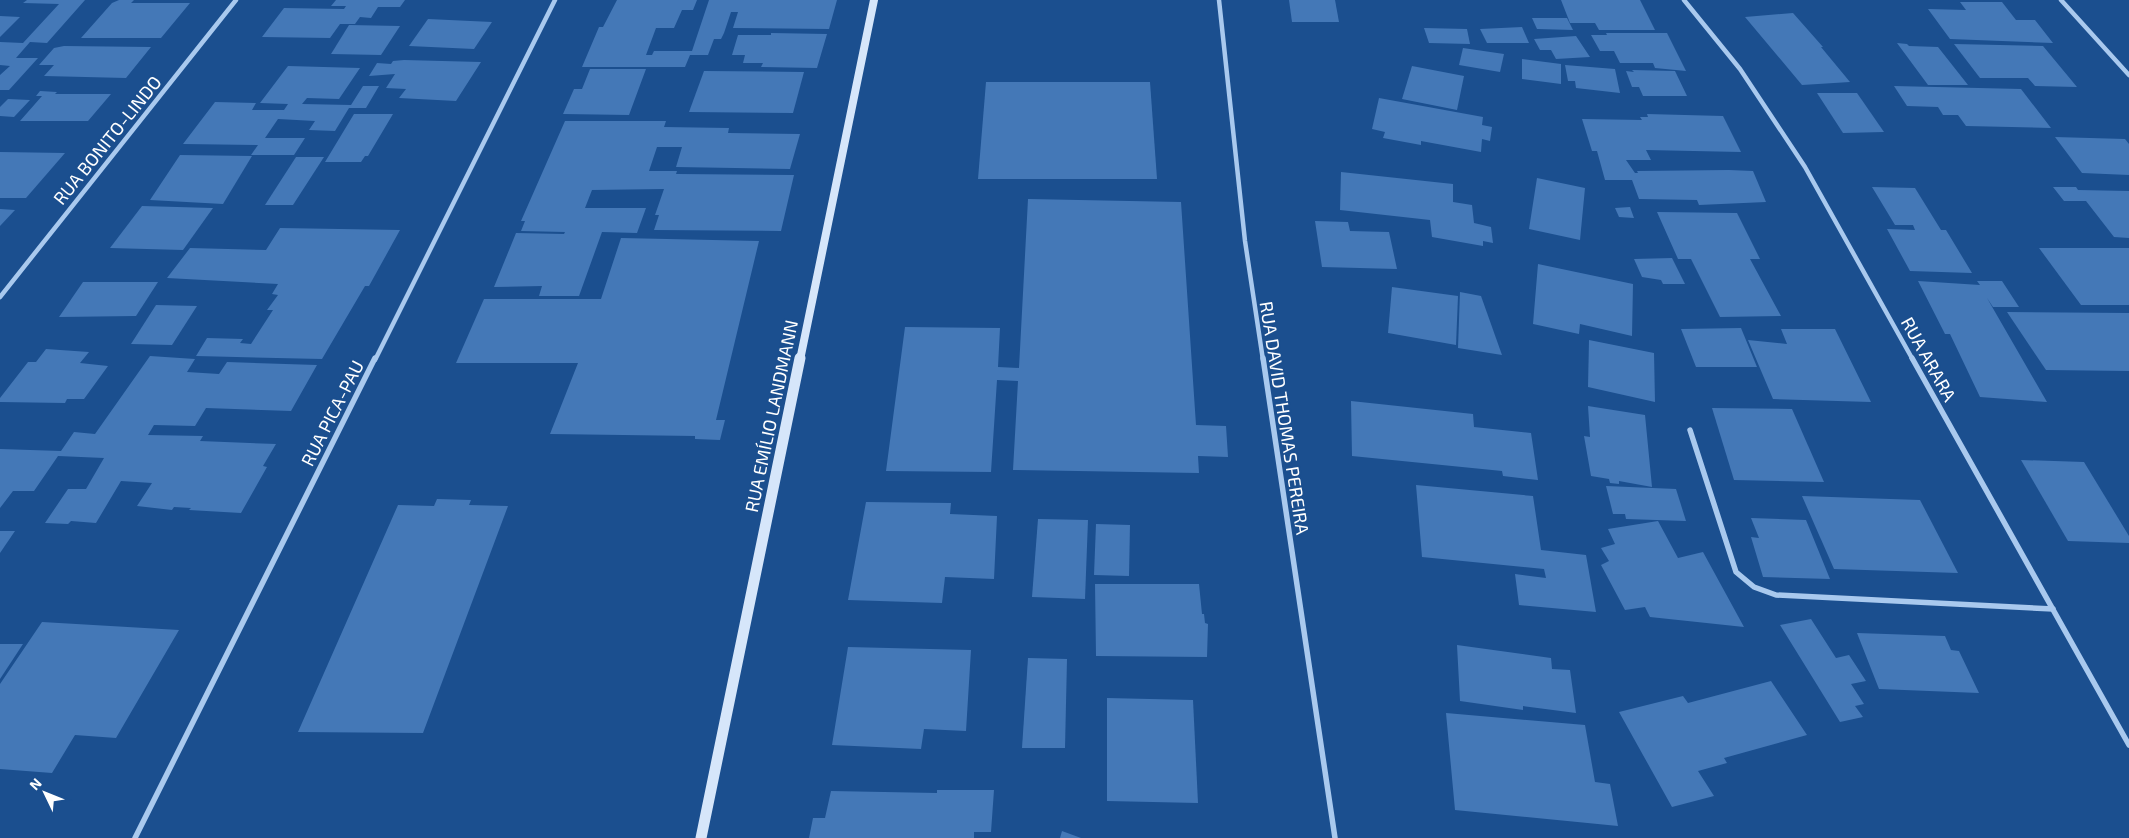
<svg xmlns="http://www.w3.org/2000/svg" width="2129" height="838" font-family="'Exo 2',sans-serif">
<style>
.building{fill:#4478b7}
.lines{fill:none;stroke-linecap:round;stroke-linejoin:round}
.street-far1{stroke:#a9c9ee;stroke-width:4.5}
.street{stroke:#a9c9ee;stroke-width:5.5}
.secondary-far1{stroke:#d6e6fa;stroke-width:8}
.secondary{stroke:#d6e6fa;stroke-width:11}
.labels{text-anchor:middle;dominant-baseline:central;stroke-width:4;stroke-linejoin:round;paint-order:stroke}
.street-label{font-size:18px;fill:#fff;stroke:#1b4f8f}
</style>
<rect width="100%" height="100%" fill="#1b4f8f"/>
<g class="building">
<polygon points="27,0 85,0 47,43 30,42 16,58 38,58 9,90 0,90 0,75 10,66 0,65 0,42 23,43 59,4 23,3"/>
<polygon points="119,0 134,0 131,3 190,3 161,38 81,38 112,3"/>
<polygon points="336,0 405,0 400,7 378,7 371,18 360,17 355,24 340,24 330,38 262,37 284,8 344,9 346,6 331,6"/>
<polygon points="617,0 697,0 693,10 682,10 674,28 656,28 646,55 652,55 654,51 692,51 709,0 837,0 829,29 733,28 738,12 731,12 724,33 721,39 714,39 708,55 690,55 685,67 582,67 599,27 603,27"/>
<polygon points="1289,0 1335,0 1339,22 1292,22"/>
<polygon points="1561,0 1640,0 1655,30 1599,30 1595,23 1570,23"/>
<polygon points="1960,2 2002,2 2016,20 2035,20 2053,43 1950,39 1928,9 1966,10"/>
<polygon points="1793,13 1823,47 1821,47 1850,82 1802,85 1745,17"/>
<polygon points="0,16 20,17 0,37"/>
<polygon points="1532,18 1567,18 1573,30 1537,29"/>
<polygon points="428,19 492,22 474,49 409,46"/>
<polygon points="349,25 400,26 381,55 331,54"/>
<polygon points="1522,27 1529,43 1487,43 1480,29"/>
<polygon points="1424,28 1467,29 1470,44 1429,43"/>
<polygon points="771,33 827,34 817,68 761,67 763,63 743,63 745,55 732,55 738,35 771,35"/>
<polygon points="1606,33 1667,33 1686,71 1655,68 1653,63 1620,63 1614,51 1600,51 1591,35 1607,35"/>
<polygon points="1576,36 1590,57 1556,59 1551,50 1540,50 1534,39"/>
<polygon points="1897,43 1907,44 1909,46 1938,47 1968,85 1928,85"/>
<polygon points="1954,44 2043,46 2077,87 2035,86 2028,78 1980,78"/>
<polygon points="64,46 151,47 126,78 44,76 54,65 39,65 54,48"/>
<polygon points="1463,48 1504,54 1500,72 1459,65"/>
<polygon points="1522,59 1561,64 1561,84 1522,79"/>
<polygon points="404,60 481,62 456,101 399,98 406,89 386,88 395,74 369,76 377,63 391,64 393,61"/>
<polygon points="1565,65 1615,69 1620,93 1576,88 1575,81 1568,81"/>
<polygon points="288,66 360,68 339,99 307,98 302,104 351,105 363,86 379,86 366,108 349,108 335,131 309,130 315,121 278,119 265,138 305,138 294,155 251,155 258,145 183,144 215,102 256,103 252,110 284,110 288,104 260,103"/>
<polygon points="1412,66 1464,76 1457,110 1402,99"/>
<polygon points="590,69 646,69 629,115 563,114 574,89 582,89"/>
<polygon points="1632,70 1675,71 1687,96 1643,96 1639,87 1632,87 1626,71 1634,72"/>
<polygon points="704,71 804,72 793,113 689,112"/>
<polygon points="986,82 1150,82 1157,179 978,179"/>
<polygon points="1894,86 2021,89 2051,128 1966,126 1958,115 1943,115 1938,107 1907,106"/>
<polygon points="40,91 57,92 55,94 111,94 88,121 20,121 42,96 36,96"/>
<polygon points="1817,93 1857,93 1884,132 1843,133"/>
<polygon points="1379,98 1483,117 1482,125 1492,127 1490,141 1482,139 1481,152 1421,141 1421,145 1383,138 1385,132 1372,129"/>
<polygon points="8,99 30,100 14,117 0,116 0,107"/>
<polygon points="354,114 393,114 368,156 365,156 361,162 325,162"/>
<polygon points="1647,114 1723,116 1741,152 1646,150 1651,160 1626,160 1635,173 1638,173 1637,171 1729,170 1753,171 1766,202 1699,205 1697,200 1639,199 1632,180 1605,180 1597,151 1592,151 1582,119 1642,120 1640,117 1648,117"/>
<polygon points="565,121 666,121 664,127 729,128 728,133 800,134 790,169 676,167 682,147 657,147 649,171 677,171 676,174 794,175 781,231 654,230 659,215 655,215 664,189 592,190 585,208 646,208 637,233 602,232 579,296 539,296 542,286 494,287 516,233 564,234 565,232 521,231 525,221 521,221"/>
<polygon points="2055,137 2125,139 2129,144 2129,175 2082,173"/>
<polygon points="0,152 65,153 26,198 0,198"/>
<polygon points="180,155 252,156 223,204 150,200"/>
<polygon points="296,157 324,157 293,205 265,205"/>
<polygon points="1341,172 1453,184 1453,202 1472,205 1474,223 1491,227 1493,243 1483,241 1483,246 1432,237 1430,220 1340,210"/>
<polygon points="1537,178 1585,188 1580,240 1529,229"/>
<polygon points="1872,187 1915,188 1941,230 1946,230 1972,273 1910,271 1887,229 1915,230 1913,225 1895,225"/>
<polygon points="2053,187 2076,187 2078,190 2129,191 2129,238 2114,237 2086,201 2064,201"/>
<polygon points="1028,199 1181,202 1196,425 1226,426 1228,457 1198,456 1199,473 1013,470 1018,381 997,380 991,472 886,471 905,327 1000,328 998,367 1019,368"/>
<polygon points="142,206 213,208 183,250 110,248"/>
<polygon points="1630,207 1634,218 1619,217 1615,208"/>
<polygon points="0,209 15,210 0,226"/>
<polygon points="1657,212 1737,213 1760,259 1750,259 1781,316 1720,317 1691,259 1678,259"/>
<polygon points="1315,221 1348,222 1350,231 1389,232 1397,269 1322,267"/>
<polygon points="280,228 400,230 369,286 365,286 322,359 196,356 207,338 243,339 240,343 251,344 273,310 267,310 278,295 272,294 278,284 167,278 190,248 266,250"/>
<polygon points="621,238 759,241 716,420 725,420 720,440 695,439 695,436 550,434 578,363 456,363 484,299 601,299"/>
<polygon points="2039,248 2129,248 2129,305 2081,305"/>
<polygon points="1672,258 1685,284 1663,284 1661,280 1642,277 1634,259"/>
<polygon points="1538,264 1633,284 1632,336 1580,324 1579,334 1533,324"/>
<polygon points="1918,281 1980,285 1977,281 2002,281 2019,307 1993,307 1987,298 2047,402 1980,397 1950,334 1945,334"/>
<polygon points="83,282 158,282 136,316 59,317"/>
<polygon points="1392,287 1458,296 1456,345 1388,333"/>
<polygon points="1460,292 1481,296 1502,355 1458,348"/>
<polygon points="156,305 197,306 172,345 131,344"/>
<polygon points="2007,312 2129,313 2129,371 2046,370"/>
<polygon points="1741,328 1757,367 1696,367 1681,329"/>
<polygon points="1781,329 1835,329 1871,402 1773,399 1748,340 1787,344"/>
<polygon points="1589,340 1654,353 1655,402 1588,387"/>
<polygon points="46,349 89,352 80,363 108,366 84,399 67,399 65,403 0,402 0,398 28,362 36,362"/>
<polygon points="150,356 195,359 187,372 219,374 227,362 317,365 291,411 206,408 195,426 154,425 148,435 203,436 200,441 276,444 263,466 267,467 241,513 189,510 191,508 174,507 172,510 137,506 152,483 121,481 96,523 71,521 68,524 45,523 68,489 86,489 104,458 58,456 34,491 13,491 0,508 0,449 61,451 74,432 95,434"/>
<polygon points="1351,401 1473,414 1474,427 1531,433 1538,480 1503,476 1502,471 1352,456"/>
<polygon points="1588,406 1645,415 1652,487 1619,481 1619,484 1610,483 1609,479 1591,476 1584,436 1590,437"/>
<polygon points="1712,408 1792,409 1824,482 1734,480"/>
<polygon points="2021,460 2084,462 2129,536 2129,543 2068,541"/>
<polygon points="1416,485 1533,496 1541,550 1586,555 1596,612 1519,605 1515,574 1546,578 1544,569 1422,557"/>
<polygon points="1606,486 1676,489 1686,521 1626,519 1625,514 1613,514"/>
<polygon points="1802,496 1920,500 1958,573 1834,569"/>
<polygon points="437,499 471,500 469,505 508,506 423,733 298,732 398,505 434,506"/>
<polygon points="866,502 951,503 950,514 997,516 994,579 945,577 942,603 848,600"/>
<polygon points="1751,518 1806,520 1830,579 1763,577 1751,537 1759,538"/>
<polygon points="1038,519 1088,520 1085,599 1032,597"/>
<polygon points="1658,521 1678,558 1703,552 1744,627 1650,617 1645,607 1625,610 1601,565 1609,561 1601,548 1615,544 1608,529"/>
<polygon points="1096,524 1130,525 1129,576 1094,575"/>
<polygon points="0,531 15,531 0,553"/>
<polygon points="1095,584 1199,584 1202,614 1204,614 1205,623 1208,624 1207,657 1096,656"/>
<polygon points="1811,619 1836,658 1849,655 1866,681 1851,684 1864,704 1855,706 1863,717 1840,722 1780,625"/>
<polygon points="42,622 179,630 116,738 75,735 52,773 0,769 0,684"/>
<polygon points="1857,633 1945,636 1951,650 1959,651 1979,693 1879,689"/>
<polygon points="0,644 23,644 0,679"/>
<polygon points="1457,645 1551,658 1552,669 1570,670 1576,713 1523,706 1523,710 1460,701"/>
<polygon points="848,647 971,650 966,731 924,729 921,749 832,745"/>
<polygon points="1028,658 1067,659 1065,748 1022,748"/>
<polygon points="1771,681 1807,735 1724,758 1727,763 1698,771 1714,796 1672,807 1619,712 1683,696 1688,703"/>
<polygon points="1107,698 1193,700 1198,803 1107,801"/>
<polygon points="1446,713 1585,725 1595,782 1610,784 1618,826 1455,810"/>
<polygon points="937,790 994,790 991,832 974,832 974,838 809,838 813,818 825,818 831,791 937,793"/>
<polygon points="1062,831 1081,838 1060,838"/>
</g>
<g class="lines">
<g class="street-far1">
<polyline points="1219,0 1245,241 1263,360"/>
<polyline points="1684,0 1740,69 1805,167 1913,360"/>
<polyline points="2061,0 2129,75"/>
<polyline points="0,297 236,0"/>
<polyline points="375,360 555,0"/>
</g>
<g class="street">
<polyline points="1263,358 1335,838"/>
<polyline points="1912,358 2129,745"/>
<polyline points="1690,430 1736,572 1754,587 1776,595 2053,609"/>
<polyline points="135,838 375,358"/>
</g>
<polyline class="secondary-far1" points="800,360 874,0"/>
<polyline class="secondary" points="701,838 800,358"/>
</g>
<g class="labels">
<g class="street-label">
<text transform="translate(107 140) rotate(-51)">RUA BONITO-LINDO</text>
<text transform="translate(1929 359) rotate(61)">RUA ARARA</text>
<text transform="translate(332 413) rotate(-63)">RUA PICA-PAU</text>
<text transform="translate(771 416) rotate(-78)">RUA EMÍLIO LANDMANN</text>
<text transform="translate(1285 418) rotate(81)">RUA DAVID THOMAS PEREIRA</text>
</g>
</g>
<g transform="translate(45 793) rotate(313)" stroke="#1b4f8f" stroke-width="4" paint-order="stroke">
<path d="M0-4L9 19L0 12L-9 19Z" fill="#ffffff"/>
<text y="-8" font-size="14" font-weight="bold" text-anchor="middle" fill="#ffffff">N</text>
</g>
</svg>
